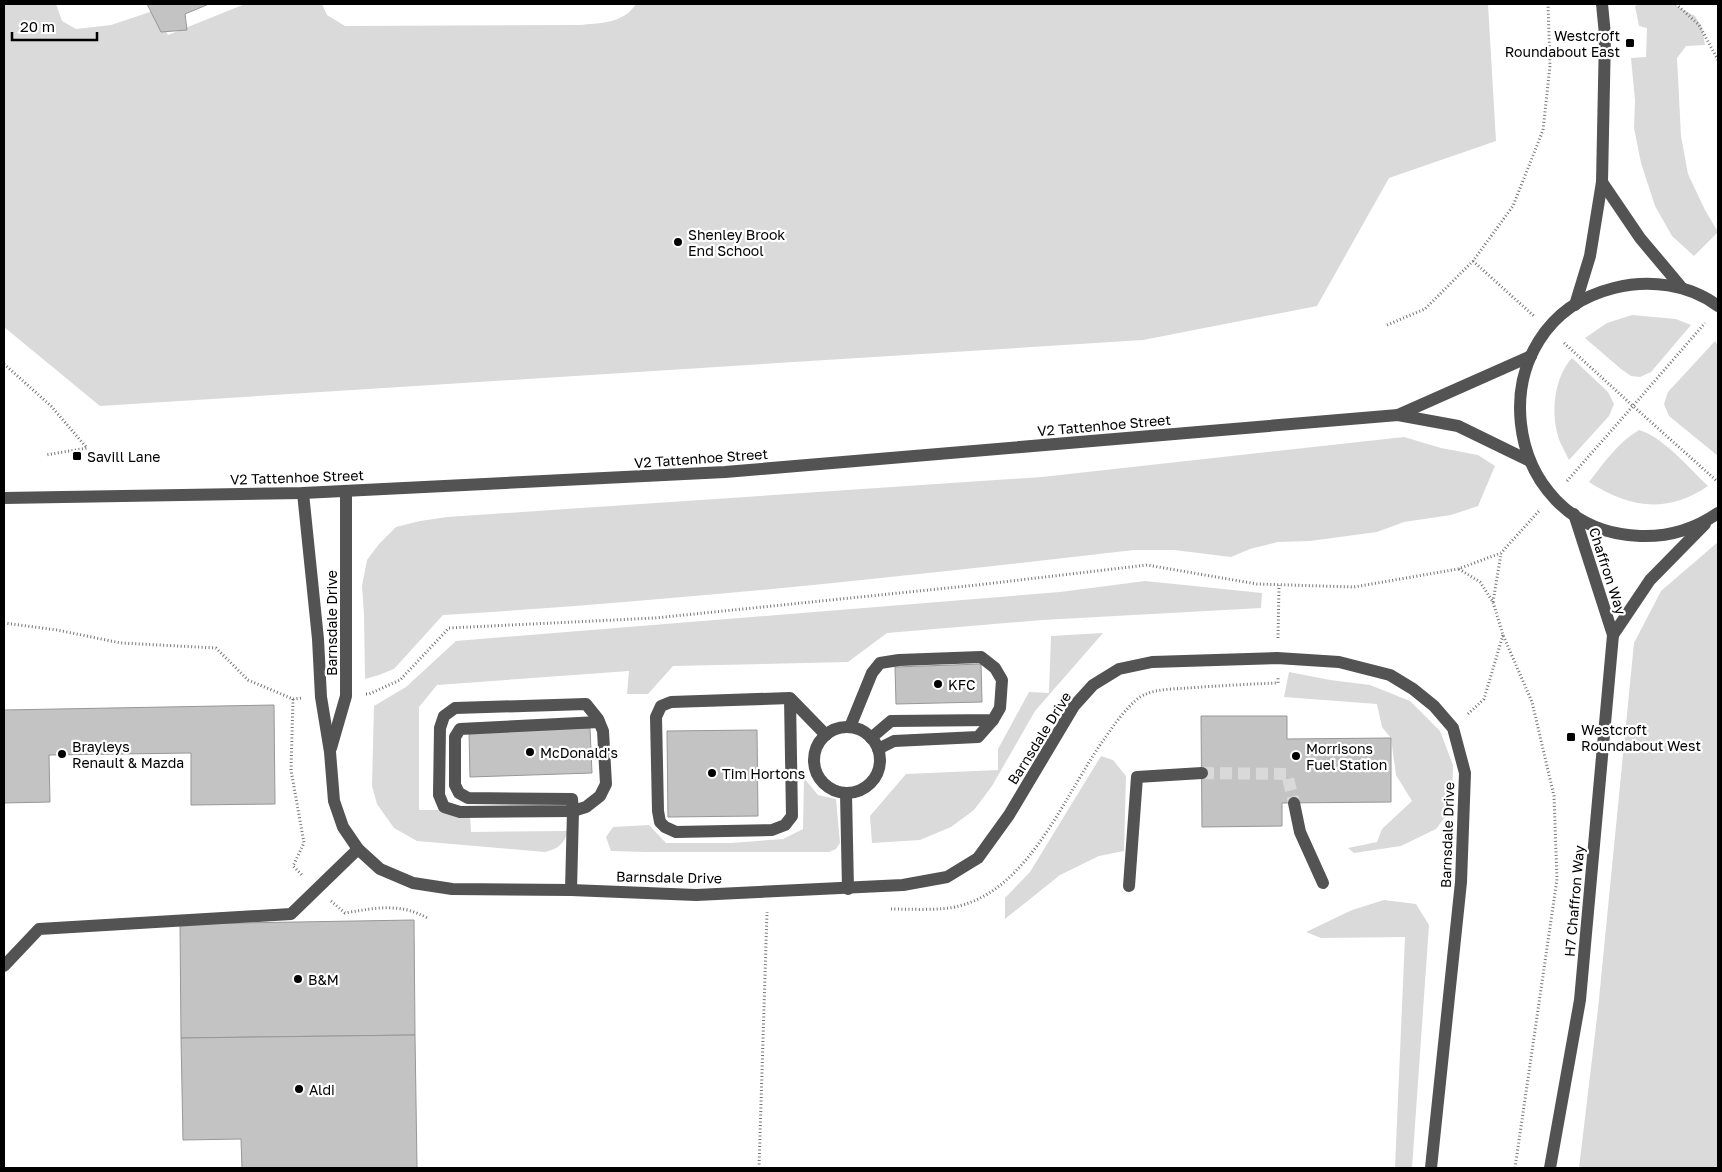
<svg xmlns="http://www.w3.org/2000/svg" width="1722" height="1172" font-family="'Golos Text',sans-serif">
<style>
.green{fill:#dadada}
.building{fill:#c3c3c3;stroke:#979797}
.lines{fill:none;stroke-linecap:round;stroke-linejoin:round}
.minor-tunnel{stroke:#d9d9d9;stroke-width:12;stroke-dasharray:12 6;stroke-linecap:butt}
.path{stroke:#757575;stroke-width:3;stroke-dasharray:1 2.5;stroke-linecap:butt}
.minor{stroke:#535353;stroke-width:12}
.poi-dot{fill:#000;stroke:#fff;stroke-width:2}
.labels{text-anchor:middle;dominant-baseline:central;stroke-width:4.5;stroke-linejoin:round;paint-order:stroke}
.poi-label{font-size:14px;fill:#000;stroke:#fff;text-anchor:start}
.street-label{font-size:14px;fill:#000;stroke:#fff}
</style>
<rect width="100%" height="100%" fill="#fff"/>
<g class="green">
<path d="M4,4H56L62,21L76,29L111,25L153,11L168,35L245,4H322L327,15L345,26L579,25C600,23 623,24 636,4H1488L1496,141L1389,178L1317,306L1143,340L100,406L4,327Z"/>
<polygon points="1640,4 1673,4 1695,16 1702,27 1705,45 1686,46 1677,58 1681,136 1688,174 1705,210 1718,232 1694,256 1672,236 1655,206 1641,163 1634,128 1635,100 1631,58 1646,57 1647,28 1639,26 1635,6"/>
<polygon points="1632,315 1676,319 1691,325 1651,372 1640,377 1631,376 1621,369 1585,338 1607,323"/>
<polygon points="1715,341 1718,346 1718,456 1669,416 1664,404 1668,392"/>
<path d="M1572,358L1608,392L1614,404L1609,416L1569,460C1566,454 1563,448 1560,442C1550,416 1553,379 1572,358Z"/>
<path d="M1639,430C1662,436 1691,470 1708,486C1667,514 1629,508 1589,482C1604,463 1618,442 1639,430Z"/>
<path d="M1404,437L1441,448L1478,455L1495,466L1478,506L1451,515L1404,522L1377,532L1310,541L1278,542L1250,549L1231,557L1174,550H1134C904,577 674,601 443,615L394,669L379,675L365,679L364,614L362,586L367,560L379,544L396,527L420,521L447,517L1042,477Z"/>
<polygon points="1718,542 1718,1168 1579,1168 1598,1009 1634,643 1661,591"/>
<path d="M1145,581L1262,593L1261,608L1043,620L887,633L848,662L673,666L648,694H627L629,671L437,685L419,707V810H444L470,815L471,832L569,831C562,845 560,848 545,852L417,841L394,828L377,804L372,786L374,706L406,687L456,641L1060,592Z"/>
<polygon points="1103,633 1035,711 992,786 974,810 951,827 920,840 872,843 870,816 906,774 998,770 998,749 1029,692 1049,693 1051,636"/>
<polygon points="1289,672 1330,680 1370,685 1410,701 1440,731 1453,765 1452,808 1436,829 1401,846 1354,853 1348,848 1377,842 1382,829 1412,801 1396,775 1391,738 1382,727 1377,704 1284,697"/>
<polygon points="1101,756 1113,760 1126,776 1124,851 1099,856 1060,875 1005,919 1005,898 1030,872"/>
<polygon points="804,778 818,795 836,799 840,843 836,849 829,852 646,852 611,851 606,837 613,827 649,825 666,843 731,843 783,839 803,829"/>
<polygon points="1384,900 1416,904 1429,925 1412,1168 1395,1168 1405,937 1321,938 1306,932 1352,910"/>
</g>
<g class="building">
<polygon points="147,4 209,4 185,14 187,30 161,32"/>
<polygon points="981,664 982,702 896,704 895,667"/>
<polygon points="274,705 275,804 191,805 191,753 49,755 50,802 4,803 4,710"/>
<polygon points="1201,716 1287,716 1287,739 1391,738 1391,802 1282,803 1282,826 1202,827"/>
<polygon points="590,728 592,773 470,777 469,731"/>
<polygon points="757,730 758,816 668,817 667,731"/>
<polygon points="414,920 415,1035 181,1038 180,924"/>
<polygon points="415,1035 417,1168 242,1168 241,1139 183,1140 181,1038"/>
</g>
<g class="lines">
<polyline class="minor-tunnel" points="1202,773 1287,774 1294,803"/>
<g class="path">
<polyline points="1676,4 1699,25 1718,60"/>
<polyline points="1473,261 1535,317"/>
<polyline points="1387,325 1425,309 1473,261 1513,206 1543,130 1550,66 1548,4"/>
<polyline points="1564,343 1633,406 1705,323"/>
<polyline points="4,364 51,406 87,448 46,455"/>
<polyline points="1567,481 1633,406 1718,482"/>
<polyline points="1459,569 1480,582 1493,602 1503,635 1532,702 1554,796 1557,879 1515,1168"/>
<polyline points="1493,602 1501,554"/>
<polyline points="4,623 57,630 121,643 216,648 248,680 293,699 302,698"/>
<polyline points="1278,638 1279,585"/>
<polyline points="366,694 369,694 400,680 449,628 655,618 977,585 1147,565 1257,584 1354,587 1458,569 1501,553 1539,511"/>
<polyline points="293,699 291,770 304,843 293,866 302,875"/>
<polyline points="1468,714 1484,699 1503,635"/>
<path d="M331,901L345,913C376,908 400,902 429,919"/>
<path d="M891,909C909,909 942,911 959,906C1031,888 1065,793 1105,738C1113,726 1132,699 1146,694C1158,689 1174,689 1187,688C1217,686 1248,684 1278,683V677"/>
<polyline points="759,1168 767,912"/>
</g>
<g class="minor">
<polyline points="1602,182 1640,238 1682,288"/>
<polyline points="1575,305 1590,256 1602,182 1605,35 1602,4"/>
<path d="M1718,306C1689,284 1649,279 1614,288C1474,323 1497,531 1640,536C1668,537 1695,529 1718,513"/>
<polyline points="1398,415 1531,356"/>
<polyline points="303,493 318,639 321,697 330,752 334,801 343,827 358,849 380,869 413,883 452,889 571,890 696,895 903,885 947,877 978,858 1009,815 1074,706 1093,685 1119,669 1152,662 1277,658 1339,662 1390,675 1413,689 1434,706 1453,728 1465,773 1461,882 1431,1168"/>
<polyline points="4,498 303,493 725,472 1398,415 1458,426 1530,461"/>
<polyline points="1613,635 1650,580 1705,524"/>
<polyline points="790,698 792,816 785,825 772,830 676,832 665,827 660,822 658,811 656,717 661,706 671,702 790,698 826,735"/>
<polygon points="586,704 598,719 603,731 606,784 600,796 586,807 573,811 460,812 444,807 439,795 440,728 444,716 455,708"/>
<polyline points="850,727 872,673 880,663 899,660 981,657 995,668 1002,680 1000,708 993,720 891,721 871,738"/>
<circle cx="847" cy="760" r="33"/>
<polyline points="331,748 346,696 346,491"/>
<polyline points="878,749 894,741 978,737 993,720"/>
<polyline points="846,793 848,889"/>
<polyline points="1294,803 1300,832 1323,883"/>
<polyline points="1129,886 1137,777 1202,773"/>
<polyline points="571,890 573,811 572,799 468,798 459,793 455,785 455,737 460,729 599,722"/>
<polyline points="4,966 39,929 291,914 358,849"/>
<polyline points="1550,1168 1580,1000 1613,635 1574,514"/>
</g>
</g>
<g class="poi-dot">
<rect x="1625" y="38" width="10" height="10" rx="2.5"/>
<circle cx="678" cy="242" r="5"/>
<rect x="72" y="451" width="10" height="10" rx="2.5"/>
<circle cx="938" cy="684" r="5"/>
<rect x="1566" y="732" width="10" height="10" rx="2.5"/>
<circle cx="530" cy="752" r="5"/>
<circle cx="62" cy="754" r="5"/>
<circle cx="1296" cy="756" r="5"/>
<circle cx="712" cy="773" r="5"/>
<circle cx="298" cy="979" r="5"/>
<circle cx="299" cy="1089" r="5"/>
</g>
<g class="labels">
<g class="poi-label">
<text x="1620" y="35" text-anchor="end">Westcroft<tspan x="1620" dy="16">Roundabout East</tspan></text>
<text x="688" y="234">Shenley Brook<tspan x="688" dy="16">End School</tspan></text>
<text x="87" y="456">Savill Lane</text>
<text x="948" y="684">KFC</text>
<text x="1581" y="729">Westcroft<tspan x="1581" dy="16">Roundabout West</tspan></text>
<text x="72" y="746">Brayleys<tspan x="72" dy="16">Renault &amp; Mazda</tspan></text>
<text x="1306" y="748">Morrisons<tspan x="1306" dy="16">Fuel Station</tspan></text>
<text x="540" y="752">McDonald's</text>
<text x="722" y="773">Tim Hortons</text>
<text x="308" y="979">B&amp;M</text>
<text x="309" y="1089">Aldi</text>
</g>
<g class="street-label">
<text transform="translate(1104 425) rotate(-5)">V2 Tattenhoe Street</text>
<text transform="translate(701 458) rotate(-4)">V2 Tattenhoe Street</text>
<text transform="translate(297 477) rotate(-2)">V2 Tattenhoe Street</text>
<text transform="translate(1608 571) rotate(72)">Chaffron Way</text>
<text transform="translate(331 623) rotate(-90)">Barnsdale Drive</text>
<text transform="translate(1039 738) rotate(-58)">Barnsdale Drive</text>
<text transform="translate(1447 835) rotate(-88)">Barnsdale Drive</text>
<text transform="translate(669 877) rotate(1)">Barnsdale Drive</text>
<text transform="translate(1574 901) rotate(-85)">H7 Chaffron Way</text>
</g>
</g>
<rect width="1722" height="1172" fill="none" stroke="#000000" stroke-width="10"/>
<path d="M12 32v8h85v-8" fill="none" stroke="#000000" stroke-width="2.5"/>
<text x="20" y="32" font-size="15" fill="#000000" stroke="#ffffff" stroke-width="4" paint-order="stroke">20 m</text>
</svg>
